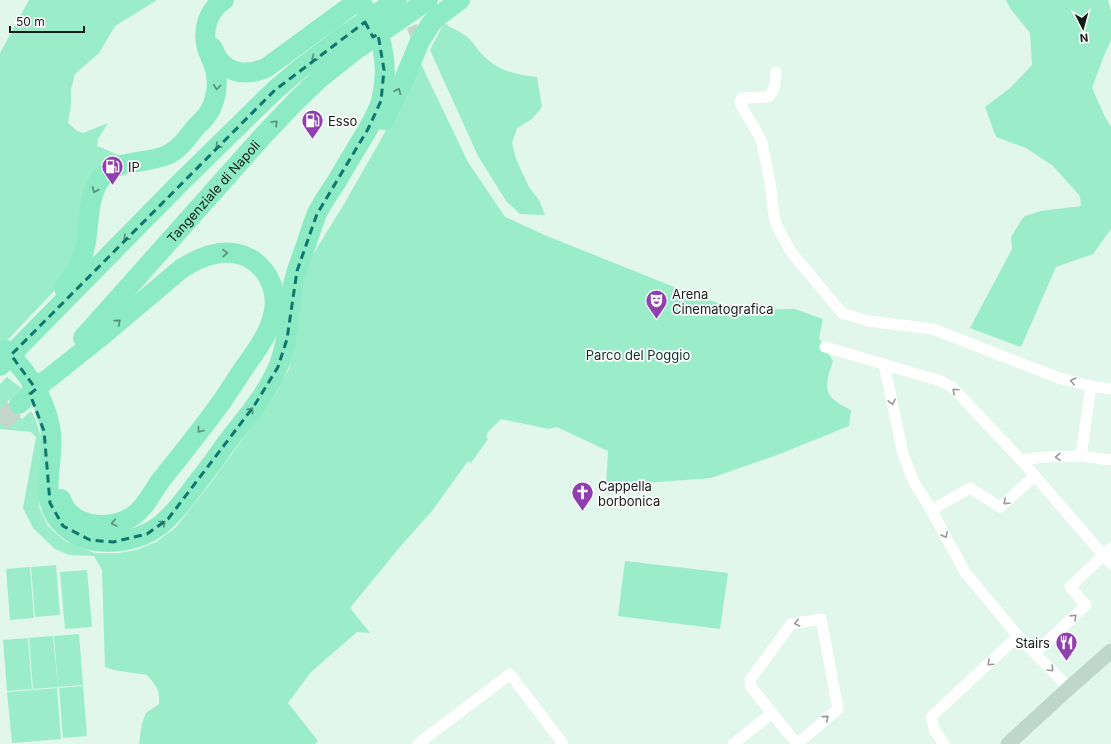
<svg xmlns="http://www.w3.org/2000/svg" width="1111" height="744" font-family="Inter,sans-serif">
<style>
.green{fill:#9becc9}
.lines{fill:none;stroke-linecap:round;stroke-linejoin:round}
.street-tunnel{stroke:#c2d6cc;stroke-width:11;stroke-dasharray:11 5.5;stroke-linecap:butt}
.highway-tunnel{stroke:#c2d6cc;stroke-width:20;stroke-dasharray:20 10;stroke-linecap:butt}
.street{stroke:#fff;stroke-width:11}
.secondary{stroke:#bdd7cc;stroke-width:15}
.highway{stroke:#8cebc4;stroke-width:20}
.oneway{stroke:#568e77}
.oneway2{stroke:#959997}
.marked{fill:none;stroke:#0f766e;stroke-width:3;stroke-dasharray:8 5;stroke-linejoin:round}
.labels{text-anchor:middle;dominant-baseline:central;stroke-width:3.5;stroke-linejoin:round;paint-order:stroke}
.poi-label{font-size:13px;fill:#141c18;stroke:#fefefe;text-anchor:start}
.street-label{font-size:13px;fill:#141c18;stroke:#fefefe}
.park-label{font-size:13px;fill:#0a3224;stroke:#fefefe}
</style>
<rect width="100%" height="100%" fill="#e1f7ec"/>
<g class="green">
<polygon points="29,0 157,0 115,26 99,53 75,74 71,89 71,105 68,123 77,131 83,133 108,123 98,139 97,146 126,158 110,164 71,273 0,348 0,53"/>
<polygon points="1006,0 1108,0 1111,11 1111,40 1103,58 1092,88 1105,117 1111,127 1111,229 1093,254 1056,267 1021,347 970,328 1012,249 1011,237 1022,219 1025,216 1041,211 1081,206 1080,196 1053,166 1026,148 996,137 985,107 1010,88 1032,65 1030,33 1010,8"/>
<path d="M444,23C451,28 459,31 466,36C474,42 479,53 487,59C501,72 519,75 537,77L542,107L532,119L517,128L512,143L516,159L529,187L539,200L545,215L520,214L506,201L478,156L430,50Z"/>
<path d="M419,60L468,162L505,217L547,236L699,297L742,310L795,309L823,319L819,338L833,361C830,372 822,388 832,398C837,403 845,407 851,410L849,426L777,455L711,478L645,483L634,485L606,486L608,451L557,427L549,429L501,419L488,432L486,437L488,439L471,463L468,461L432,511L399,548L350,608L370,633L357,632L311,672L288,703L318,741L315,744H139L142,723L146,713L159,704C160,690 156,685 147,675L114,670L105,667L102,570L94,556L69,555L55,549L33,528L23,508L36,437L31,432L0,429V384L7,377L21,388L3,406L22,419L31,411L36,421L42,439L43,467L39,507L48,526L65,541L95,553H119L136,550L156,542L176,527L212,481L275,395L289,369L296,328L300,282L312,256L344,204L396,113Z"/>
<polygon points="625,561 728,573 720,629 618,616"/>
<polygon points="56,565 60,615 35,617 31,567"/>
<polygon points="30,567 34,618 10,620 6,569"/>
<polygon points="87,570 92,627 65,629 60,572"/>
<polygon points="79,634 83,685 58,687 54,636"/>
<polygon points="53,636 58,687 33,689 29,638"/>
<polygon points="28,638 32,689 7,691 3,640"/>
<polygon points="83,686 87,736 63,738 59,688"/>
<polygon points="57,688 61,739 12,743 7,692"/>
</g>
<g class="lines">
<polyline class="street-tunnel" points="405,11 420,45"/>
<polyline class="highway-tunnel" points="0,423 19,404"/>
<g class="street">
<path d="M776,72C775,81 776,91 768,97L742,98L740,102L741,105L758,134L762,143L770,182L774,216L777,226L791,252L842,313L868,321L933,329L1059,378L1091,386L1111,389"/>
<polyline points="825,347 941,381 953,388 1021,460 1111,564"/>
<polyline points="884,364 903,454 914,482 929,506 965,572 1018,636 1069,688"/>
<polyline points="1081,456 1091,386"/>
<polyline points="1021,460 1044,457 1081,456 1111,460"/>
<polyline points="931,510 970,488 1000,507 1035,476"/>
<polyline points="1035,653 1086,605 1070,587 1111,548"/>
<polyline points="772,713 751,687 750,680 791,624 821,619 838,709 797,744"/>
<polyline points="418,744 510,674 563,744"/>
<polyline points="733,744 772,713 797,744"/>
<polyline points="944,744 935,731 931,717 1018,636"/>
</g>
<polyline class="secondary" points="1008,744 1069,688 1111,651"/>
<g class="highway">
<path d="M213,48C221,73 244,77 266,68L359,0"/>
<polyline points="384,120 402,84 420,41 430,25 437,17 460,0"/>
<path d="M64,288C73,277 81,265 84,251C91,226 85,195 104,175C120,159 147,164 167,155C179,150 187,138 195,128C202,121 210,114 213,104C216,95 218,84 216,74C215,65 210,57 207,48C202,30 208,10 224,0"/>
<path id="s1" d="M83,338L261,138L296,101L319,79L357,49L428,0"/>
<path d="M6,350C27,373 44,395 50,427C57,460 35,499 63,525C75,537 91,542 108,542C151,541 170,520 193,488C204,474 215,460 225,445C244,420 266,396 278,367C289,339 289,314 293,285C296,272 301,258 306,245C309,235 313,224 317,213C323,202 330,191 337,181C347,163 358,146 368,129C373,120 378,111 381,101C390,67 383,24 357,0"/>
<polyline points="0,366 180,183 275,90 301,68 345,35 397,0"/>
<path d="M34,390L98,339L181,269C201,256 226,246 249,258C269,269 279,293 273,315C269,335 255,352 244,368C235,381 227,395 217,408C199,433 180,456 161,480C152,492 146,507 133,516C111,531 70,528 61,499"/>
<polyline points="19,404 44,381"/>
</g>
</g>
<defs><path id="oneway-chevron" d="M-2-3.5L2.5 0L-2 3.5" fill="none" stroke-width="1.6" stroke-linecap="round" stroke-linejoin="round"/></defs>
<g class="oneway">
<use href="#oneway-chevron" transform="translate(314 58) rotate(144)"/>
<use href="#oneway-chevron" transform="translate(217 87) rotate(95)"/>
<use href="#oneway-chevron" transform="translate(398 91) rotate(-65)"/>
<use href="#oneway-chevron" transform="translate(275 123) rotate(-46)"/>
<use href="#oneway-chevron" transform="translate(218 146) rotate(135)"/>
<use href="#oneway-chevron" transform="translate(95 190) rotate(113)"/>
<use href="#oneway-chevron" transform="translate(126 238) rotate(135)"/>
<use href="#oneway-chevron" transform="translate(225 253) rotate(-2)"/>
<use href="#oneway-chevron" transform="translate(118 322) rotate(-40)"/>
<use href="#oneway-chevron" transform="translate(251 410) rotate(-53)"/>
<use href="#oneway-chevron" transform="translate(200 430) rotate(128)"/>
<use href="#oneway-chevron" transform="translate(114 523) rotate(167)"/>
<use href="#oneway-chevron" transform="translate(163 523) rotate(-39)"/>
</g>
<g class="oneway2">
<use href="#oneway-chevron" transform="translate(1073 381) rotate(-166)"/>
<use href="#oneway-chevron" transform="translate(955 391) rotate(-137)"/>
<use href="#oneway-chevron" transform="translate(892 402) rotate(78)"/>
<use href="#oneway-chevron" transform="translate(1058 457) rotate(177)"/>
<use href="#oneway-chevron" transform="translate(1006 502) rotate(138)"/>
<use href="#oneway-chevron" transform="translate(945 535) rotate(61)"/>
<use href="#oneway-chevron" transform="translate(1074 617) rotate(-44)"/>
<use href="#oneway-chevron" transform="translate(797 623) rotate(167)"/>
<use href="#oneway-chevron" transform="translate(990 663) rotate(137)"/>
<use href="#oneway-chevron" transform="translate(1051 669) rotate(46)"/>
<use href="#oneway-chevron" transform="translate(826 718) rotate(-40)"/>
</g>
<path class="marked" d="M365,22L373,37L378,34L384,70L381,101L368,129L317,214L297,271L287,339L278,367L254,406L168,519L147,534L113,542L90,540L63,526L50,503L44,431L30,394L36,389L11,355L275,90Z"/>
<defs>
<symbol id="fuel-pin" viewBox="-11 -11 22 30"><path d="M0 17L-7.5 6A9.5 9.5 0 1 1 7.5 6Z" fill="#903fae" stroke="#fefefe"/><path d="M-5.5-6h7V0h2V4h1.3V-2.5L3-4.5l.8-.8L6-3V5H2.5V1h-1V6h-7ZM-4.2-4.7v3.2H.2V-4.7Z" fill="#fff"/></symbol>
<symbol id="theatre-pin" viewBox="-11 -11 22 30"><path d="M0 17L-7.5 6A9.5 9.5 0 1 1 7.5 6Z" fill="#903fae" stroke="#fefefe"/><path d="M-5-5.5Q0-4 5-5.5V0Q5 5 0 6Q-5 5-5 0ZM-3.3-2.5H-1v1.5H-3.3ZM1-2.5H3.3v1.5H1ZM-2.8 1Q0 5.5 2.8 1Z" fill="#fff"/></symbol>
<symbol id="church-pin" viewBox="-11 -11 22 30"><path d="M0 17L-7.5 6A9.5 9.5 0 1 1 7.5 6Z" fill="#903fae" stroke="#fefefe"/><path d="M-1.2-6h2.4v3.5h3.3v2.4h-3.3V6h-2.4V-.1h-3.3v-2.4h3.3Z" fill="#fff"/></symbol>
<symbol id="restaurant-pin" viewBox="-11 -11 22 30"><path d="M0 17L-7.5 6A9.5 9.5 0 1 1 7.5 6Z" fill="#903fae" stroke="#fefefe"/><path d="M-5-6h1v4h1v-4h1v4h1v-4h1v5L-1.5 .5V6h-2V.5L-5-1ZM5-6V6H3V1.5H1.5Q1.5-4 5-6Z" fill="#fff"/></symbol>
</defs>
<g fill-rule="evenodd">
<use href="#fuel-pin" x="300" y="108" width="25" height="34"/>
<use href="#fuel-pin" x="100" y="154" width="25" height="34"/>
<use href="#theatre-pin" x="644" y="288" width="25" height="34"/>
<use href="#church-pin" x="570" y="480" width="25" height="34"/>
<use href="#restaurant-pin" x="1054" y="630" width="25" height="34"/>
</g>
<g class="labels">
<g class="poi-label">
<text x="328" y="121">Esso</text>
<text x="128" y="167">IP</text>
<text x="672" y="294">Arena<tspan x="672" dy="15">Cinematografica</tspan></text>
<text x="598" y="486">Cappella<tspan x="598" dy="15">borbonica</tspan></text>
<text x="1050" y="643" text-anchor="end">Stairs</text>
</g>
<g class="street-label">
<text stroke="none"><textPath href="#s1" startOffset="196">Tangenziale di Napoli</textPath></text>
</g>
<g class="park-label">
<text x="638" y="355">Parco del Poggio</text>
</g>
</g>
<g transform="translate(1083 28) rotate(174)" stroke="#fefefe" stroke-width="3" paint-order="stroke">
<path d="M0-3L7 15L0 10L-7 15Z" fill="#141c18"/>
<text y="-6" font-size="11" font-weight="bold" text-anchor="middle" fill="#141c18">N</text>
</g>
<path d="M10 26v6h74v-6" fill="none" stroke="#141c18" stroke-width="2"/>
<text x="16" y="26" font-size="12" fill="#141c18" stroke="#fefefe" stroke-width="3" paint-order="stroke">50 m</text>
</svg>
